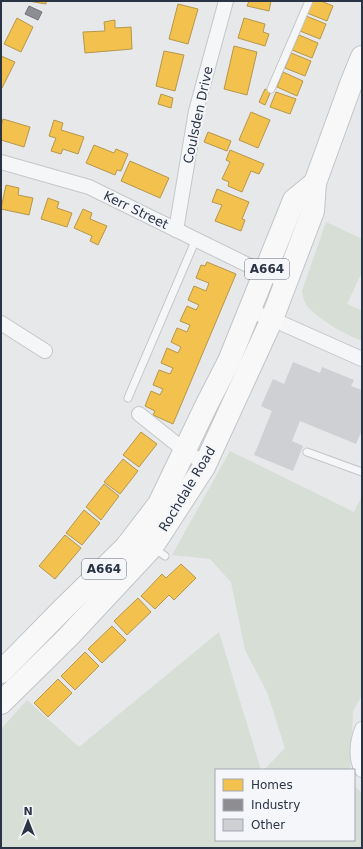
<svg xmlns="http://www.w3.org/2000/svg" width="363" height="849" font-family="'DejaVu Sans',sans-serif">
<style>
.green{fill:#d6ded6}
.homes{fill:#f2c14e;stroke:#b6974b}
.industry{fill:#8d8d92;stroke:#70727b}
.building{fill:#ced0d3}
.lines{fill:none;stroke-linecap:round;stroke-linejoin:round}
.service-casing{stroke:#c4c6c8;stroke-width:9}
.minor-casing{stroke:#c4c6c8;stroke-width:16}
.primary-casing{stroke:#c2c5c8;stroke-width:24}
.service{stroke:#f5f6f7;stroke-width:7}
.minor{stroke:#f5f6f7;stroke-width:14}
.primary{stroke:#f8f8f8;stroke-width:22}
.labels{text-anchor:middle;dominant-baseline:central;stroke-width:4;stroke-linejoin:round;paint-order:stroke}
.shield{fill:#f4f6f9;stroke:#676e7b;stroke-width:1}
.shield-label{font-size:12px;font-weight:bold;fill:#2b3445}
.street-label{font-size:13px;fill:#2b3445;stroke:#f4f6f9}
</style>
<rect width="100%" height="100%" fill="#e6e8ea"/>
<g class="green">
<path d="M326,222L362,239V272L347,304L362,311V341C346,335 318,319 307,306C304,302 303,296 302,291Z"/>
<polygon points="230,451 354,512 362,496 362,695 353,711 350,770 264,770 285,748 267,692 245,650 231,582 210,559 172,555"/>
<polygon points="219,632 261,770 216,770 216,840 354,840 354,786 362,793 362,848 1,848 1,729 27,700 79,747"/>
</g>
<g class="homes">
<polygon points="28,1 46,1 46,4"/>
<polygon points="249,1 271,1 269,11 247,6"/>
<polygon points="312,1 321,1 333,6 327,21 307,13"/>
<polygon points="178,4 198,9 188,44 169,39"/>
<polygon points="306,16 326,24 320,39 300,31"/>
<polygon points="17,18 33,27 21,52 4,44"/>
<polygon points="244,18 265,24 263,32 269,34 265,46 238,38"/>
<polygon points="115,20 115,28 131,27 132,49 85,53 83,32 105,31 104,22"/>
<polygon points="299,35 318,43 312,58 292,50"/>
<polygon points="234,46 257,52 247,95 224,89"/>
<polygon points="164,51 184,55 175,91 156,86"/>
<polygon points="291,53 311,61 305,76 285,68"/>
<polygon points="1,56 15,62 2,88 1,88"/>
<polygon points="283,72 303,81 297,96 277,87"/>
<polygon points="265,89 271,91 265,105 259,102"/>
<polygon points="276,92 296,99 290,114 270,107"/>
<polygon points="161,94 173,98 171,108 158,104"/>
<polygon points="251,112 270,120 258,148 239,140"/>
<polygon points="3,119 30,127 24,147 1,140 1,126"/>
<polygon points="54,120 63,123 61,130 84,137 78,154 63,149 61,154 51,151 56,138 49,136"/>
<polygon points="208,132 231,141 227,151 204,142"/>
<polygon points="94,145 114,153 116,149 128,154 121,171 117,170 115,175 86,163"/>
<polygon points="230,150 264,164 259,174 251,171 242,192 228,186 229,182 222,179 230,162 226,160"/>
<polygon points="130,161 169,178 160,198 121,181"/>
<polygon points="6,185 19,188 18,195 33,198 29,215 1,209"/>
<polygon points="217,189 249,202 242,219 245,220 241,231 215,221 222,205 212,202"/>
<polygon points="48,198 59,202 57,208 72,213 67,227 41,219"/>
<polygon points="83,209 92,213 90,219 107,226 98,245 90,241 92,236 74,228"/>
<polygon points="207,262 236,274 173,424 153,415 155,411 145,406 151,391 160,395 163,389 153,385 159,370 170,374 173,368 161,363 167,348 178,353 181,347 171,342 177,328 187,332 190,325 180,321 187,306 196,310 199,305 188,300 194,286 206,291 209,283 196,278 201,265 205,266"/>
<polygon points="141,432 157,444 139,467 123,455"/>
<polygon points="123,459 138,471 120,494 104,482"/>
<polygon points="104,484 119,496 101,520 86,507"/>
<polygon points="84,510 100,523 82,545 66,533"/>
<polygon points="65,535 81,548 55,579 39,566"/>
<polygon points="181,564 196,578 174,600 169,595 155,609 141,596 162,574 166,578"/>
<polygon points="138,598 151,612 127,635 114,621"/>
<polygon points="112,626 126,640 102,663 88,649"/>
<polygon points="85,652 99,666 75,690 61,676"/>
<polygon points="58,679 72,693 48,717 34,703"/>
</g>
<polygon class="industry" points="29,6 42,12 38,20 25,14"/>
<polygon class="building" points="293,362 320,373 322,367 354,380 351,386 362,390 362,430 356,444 300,421 292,441 303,446 293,471 254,455 272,411 261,406 273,379 284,384"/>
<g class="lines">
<defs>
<g id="service">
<polyline points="271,89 309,1"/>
<polyline points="128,398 196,239"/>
<polyline points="307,452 362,472"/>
<polyline points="154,548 165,556"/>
</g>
<g id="minor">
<polyline points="1,162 89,187 256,269 286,281"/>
<polyline points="176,230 196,111 226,1"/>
<polyline points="250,311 272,319 362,359"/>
<polyline points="1,323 45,351"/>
<polyline points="139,414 184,450 205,464"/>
<path d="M362,729C357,742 355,758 362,770"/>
</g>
<g id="primary">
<polyline points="1,672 60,612 126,547 159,504 206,406 229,361 294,200 315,183"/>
<polyline points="1,703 68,637 152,547 204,467 272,319 313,211 315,183 351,84 362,57"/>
</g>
</defs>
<use href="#service" class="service-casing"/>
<use href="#minor" class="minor-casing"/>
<use href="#primary" class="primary-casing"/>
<use href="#service" class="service"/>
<use href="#minor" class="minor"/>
<use href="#primary" class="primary"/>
</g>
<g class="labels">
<g class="shield">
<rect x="245" y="259" width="44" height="20" rx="3"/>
<rect x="82" y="559" width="44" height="20" rx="3"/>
</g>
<g class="shield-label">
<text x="267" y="269">A664</text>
<text x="104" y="569">A664</text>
</g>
<g class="street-label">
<text transform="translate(198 115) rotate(-78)">Coulsden Drive</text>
<text transform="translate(136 210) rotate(26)">Kerr Street</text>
<text transform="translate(187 489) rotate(-59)">Rochdale Road</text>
</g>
</g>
<rect width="363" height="849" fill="none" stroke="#2b3445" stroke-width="4"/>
<rect x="215" y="769" width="140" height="72" fill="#f4f6f9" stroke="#a4a8b1"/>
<rect x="223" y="779" width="20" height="12" fill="#f2c14e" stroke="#a4a8b1"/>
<text x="251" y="789" font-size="12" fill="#2b3445">Homes</text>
<rect x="223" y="799" width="20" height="12" fill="#8d8d92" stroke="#a4a8b1"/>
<text x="251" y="809" font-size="12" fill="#2b3445">Industry</text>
<rect x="223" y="819" width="20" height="12" fill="#ced0d3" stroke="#a4a8b1"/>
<text x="251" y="829" font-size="12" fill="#2b3445">Other</text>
<g transform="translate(28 821)" stroke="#f4f6f9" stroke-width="3" paint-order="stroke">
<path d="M0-3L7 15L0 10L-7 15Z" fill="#2b3445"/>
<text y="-6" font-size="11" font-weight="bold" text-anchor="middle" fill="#2b3445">N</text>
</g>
</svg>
